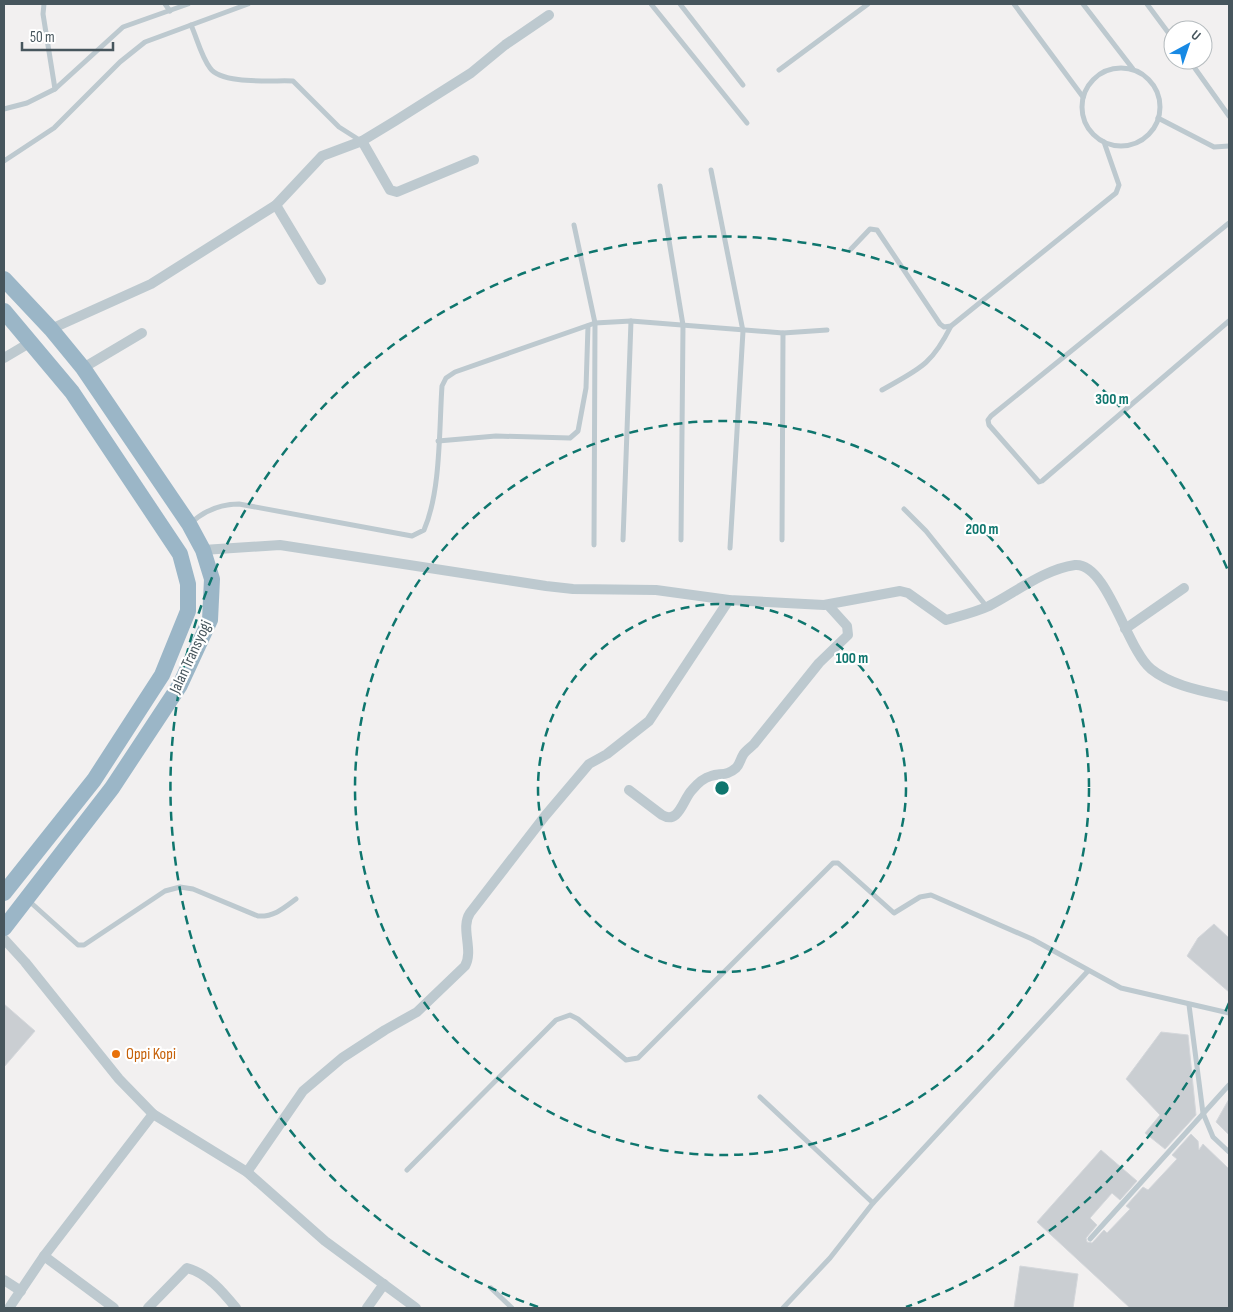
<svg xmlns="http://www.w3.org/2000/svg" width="1233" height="1312" font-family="'Sofia Sans Condensed',sans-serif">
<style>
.building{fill:#caced2;stroke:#d4d7db}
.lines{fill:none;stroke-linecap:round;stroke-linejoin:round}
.service{stroke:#bdc9cf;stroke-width:5}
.minor{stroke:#bdc9cf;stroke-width:10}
.trunk{stroke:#9bb6c7;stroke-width:16}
.ring{fill:none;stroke:#0f766e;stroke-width:2.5;stroke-dasharray:9 6}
.food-dot{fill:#e8710a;stroke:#fff;stroke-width:2}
.labels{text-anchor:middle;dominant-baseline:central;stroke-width:4.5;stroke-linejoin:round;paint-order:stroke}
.street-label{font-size:16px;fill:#47565d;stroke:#fff}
.food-label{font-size:16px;fill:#c56008;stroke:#fff;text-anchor:start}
.centre{fill:#0f766e;stroke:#fff;stroke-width:2.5}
.ring-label{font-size:15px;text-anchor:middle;font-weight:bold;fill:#0f766e;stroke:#fff;stroke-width:4.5;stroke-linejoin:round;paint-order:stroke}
</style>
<rect width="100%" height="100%" fill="#f2f0f0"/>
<g class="building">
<polygon points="1214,924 1229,938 1229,992 1187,956 1198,938"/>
<polygon points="4,1004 35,1031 4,1067"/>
<polygon points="1161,1032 1188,1035 1196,1115 1165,1149 1145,1133 1160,1115 1126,1079"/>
<polygon points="1229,1099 1229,1135 1216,1122"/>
<polygon points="1191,1134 1198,1141 1199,1150 1203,1144 1229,1169 1229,1308 1130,1308 1037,1222 1101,1150 1137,1181 1120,1200 1112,1193 1090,1218 1097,1225 1086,1238 1087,1242 1092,1243 1104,1230 1107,1233 1130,1209 1126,1206 1143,1187 1148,1190 1177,1159 1172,1155"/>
<polygon points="1020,1266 1078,1274 1073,1308 1014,1308"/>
</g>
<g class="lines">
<g class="service">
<polyline points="44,4 43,14 55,89"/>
<polyline points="165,4 170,11"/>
<polyline points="651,4 747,123"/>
<polyline points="680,4 743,85"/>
<polyline points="1014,4 1083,97"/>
<polyline points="1083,4 1133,69"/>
<polyline points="1147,4 1173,39"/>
<path d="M191,25C197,38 201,56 210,68C222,85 273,80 293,81L339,127L361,141"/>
<polyline points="1189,60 1229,116"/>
<circle cx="1121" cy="107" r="39"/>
<polyline points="779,70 868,4"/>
<polyline points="4,109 27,103 55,89 123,27 188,4"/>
<polyline points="1158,118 1214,147 1229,146"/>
<polyline points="4,161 54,128 120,62 145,42 248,4"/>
<polyline points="711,170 743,331 730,548"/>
<polyline points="660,186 683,325 681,540"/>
<polyline points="1229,223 991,416 988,420 989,425 1039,482 1042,481 1229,321"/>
<polyline points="574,225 595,323 594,545"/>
<polyline points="851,249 870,229 877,230 940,324 944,327 951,326 1116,193 1119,185 1104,142"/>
<path d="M882,390C919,369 931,366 951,326"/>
<polyline points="438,441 496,436 570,438 578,431 586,388 588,326"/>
<polyline points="904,509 926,531 987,607"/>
<path d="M191,523C205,510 221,504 239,504L412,536L424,530C441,491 439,429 442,386L446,378L455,372L595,323L631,321L783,333L827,330"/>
<polyline points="623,540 631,321"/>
<polyline points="782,540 783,333"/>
<path d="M29,901L78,945H84L165,891L180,887L193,889L258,916C274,917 284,908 296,899"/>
<polyline points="1189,1005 1203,1113 1213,1137 1229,1152"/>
<polyline points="760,1097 873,1203"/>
<polyline points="407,1170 556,1020 570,1015 578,1019 626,1060 638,1058 833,863 838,863 894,913 920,897 931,895 1032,939 1121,988 1229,1013"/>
<polyline points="1090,1239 1229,1085"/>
<polyline points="491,1288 512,1308"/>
<polyline points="783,1308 830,1258 873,1203 1088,971"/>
</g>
<g class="minor">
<polyline points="362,141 390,190 397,192 474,160"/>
<polyline points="276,205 321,280"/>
<polyline points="51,329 151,284 276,205 322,156 362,141 395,121 471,73 505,45 549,15"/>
<polyline points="4,358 31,342"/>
<polyline points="83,368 142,333"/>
<path d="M203,550L280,545L546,586L573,589L656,590L729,600L824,605L900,591L908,593L946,620C960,616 976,612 989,606C1016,592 1045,569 1075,565C1107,562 1127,650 1151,669C1172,686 1203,691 1229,697"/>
<polyline points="1125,629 1184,588"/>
<path d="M629,790L662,815C679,825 683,799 692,790C697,784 703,778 711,776C720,773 727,776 736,768C740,764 740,760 743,755C745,751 750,748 754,744L819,663L848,635L847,626L828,605"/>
<polyline points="4,939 25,962 119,1079 153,1114 247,1172 325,1241 416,1308"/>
<path d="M247,1172L303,1091L342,1058L385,1030L417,1012L465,966C474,950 460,928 470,913L545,816L589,764L607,754L649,721L729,600"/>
<polyline points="44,1256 114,1308"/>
<polyline points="4,1280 21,1291"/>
<polyline points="9,1308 44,1256 153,1114"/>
<path d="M148,1308L187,1268C207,1273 223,1292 236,1308"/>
<polyline points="367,1308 384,1284"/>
</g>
<g class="trunk">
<polyline points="4,279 51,329 83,368 189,524 203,550 212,579 210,620 180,685 112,788 4,928"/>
<polyline points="4,311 72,392 180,554 188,584 188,611 162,675 94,780 4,893"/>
</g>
</g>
<g class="ring">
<circle cx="722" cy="788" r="184"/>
<circle cx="722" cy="788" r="367"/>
<path d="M1229 1003A551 551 0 0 1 906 1307M538 1307A551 551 0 1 1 1229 573"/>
</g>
<circle class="food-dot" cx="116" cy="1054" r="5"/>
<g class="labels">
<g class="street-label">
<text transform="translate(191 657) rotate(-65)">Jalan Transyogi</text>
</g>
<g class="food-label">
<text x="126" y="1054">Oppi Kopi</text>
</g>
</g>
<circle cx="722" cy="788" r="8" class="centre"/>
<g class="ring-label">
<text x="1112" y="404">300 m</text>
<text x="982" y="534">200 m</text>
<text x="852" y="663">100 m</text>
</g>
<rect width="1233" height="1312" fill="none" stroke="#47565d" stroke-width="10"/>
<g transform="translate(1188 45) rotate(40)"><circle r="24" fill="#ffffff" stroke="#b5bbbe"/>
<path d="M0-4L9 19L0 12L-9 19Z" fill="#1789e4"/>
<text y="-8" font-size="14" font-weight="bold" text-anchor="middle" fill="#47565d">U</text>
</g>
<path d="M22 42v8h91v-8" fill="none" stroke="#47565d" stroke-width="2.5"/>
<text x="30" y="42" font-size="15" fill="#47565d" stroke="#ffffff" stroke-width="4" paint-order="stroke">50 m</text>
</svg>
